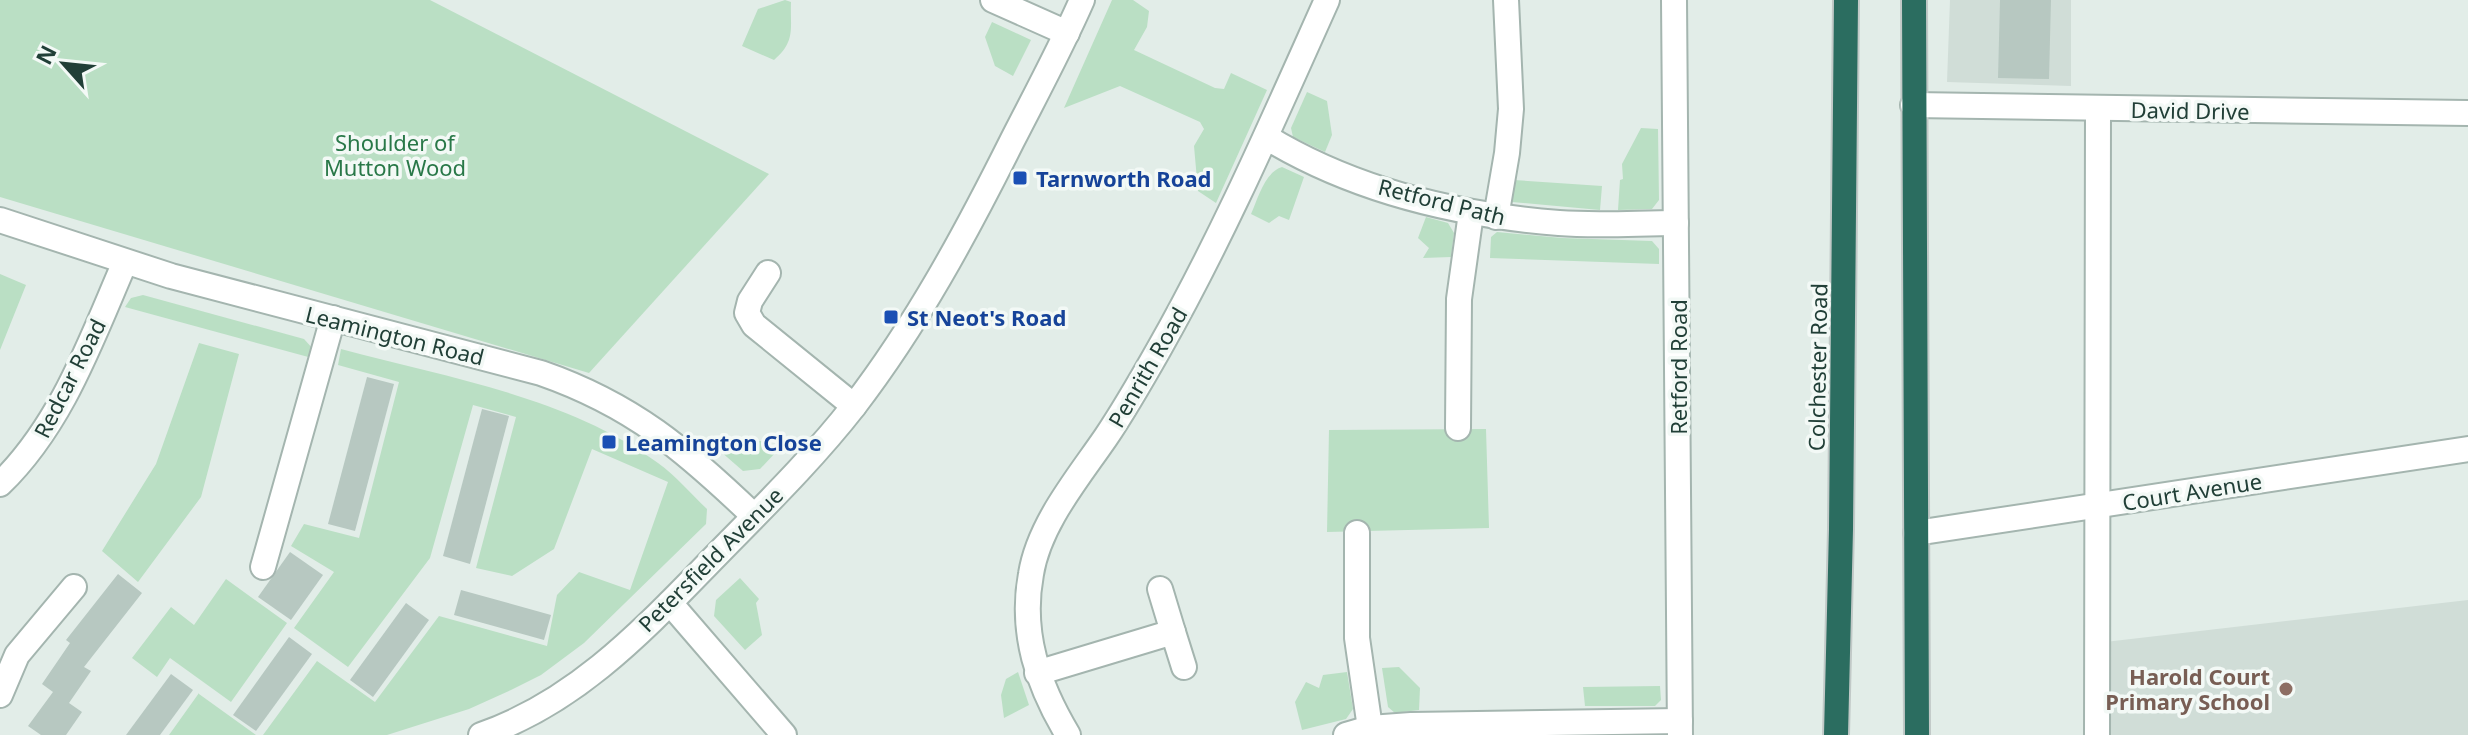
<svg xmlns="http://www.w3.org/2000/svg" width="2468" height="735" font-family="'Noto Sans',sans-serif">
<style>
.built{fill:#d0ddd7}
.green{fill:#badfc4}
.building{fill:#b7c8c1}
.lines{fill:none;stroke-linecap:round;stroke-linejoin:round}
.minor-casing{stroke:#a4b5af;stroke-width:28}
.highway-casing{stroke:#c1c9c7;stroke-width:28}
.minor{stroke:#fff;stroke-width:24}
.highway{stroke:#2b6d60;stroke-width:24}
.transit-dot{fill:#1a4fb4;stroke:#f3f9f6;stroke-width:3}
.education-dot{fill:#8d6e63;stroke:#f3f9f6;stroke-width:3}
.labels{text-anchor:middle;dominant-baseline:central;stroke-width:7;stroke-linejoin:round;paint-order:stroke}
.street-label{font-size:22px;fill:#213f37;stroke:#f3f9f6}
.park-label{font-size:22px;fill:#297848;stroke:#f3f9f6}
.transit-label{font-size:22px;font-weight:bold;fill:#164399;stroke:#f3f9f6;text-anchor:start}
.education-label{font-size:22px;font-weight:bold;fill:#785e54;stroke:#f3f9f6;text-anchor:end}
</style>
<rect width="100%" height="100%" fill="#e2ede8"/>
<g class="built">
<polygon points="1950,0 2071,0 2071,86 1947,82"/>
<polygon points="2468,600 2468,735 2105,735 2105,642"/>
</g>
<g class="green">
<polygon points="0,0 430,0 769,174 589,373 0,197"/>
<path d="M785,0L791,2C790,29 796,41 774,60L742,46L758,9Z"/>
<polygon points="1112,0 1133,0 1149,11 1147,27 1134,50 1215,88 1224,89 1231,73 1267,90 1216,203 1198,191 1194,146 1204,129 1200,122 1120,86 1064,108"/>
<polygon points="992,22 1031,40 1013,76 995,66 985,37"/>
<polygon points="1307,92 1327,101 1332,135 1325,152 1293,137 1291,128"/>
<polygon points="1641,128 1658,129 1659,200 1652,209 1618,210 1620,180 1623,179 1622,164"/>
<path d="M1282,167L1304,177L1289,220L1279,216L1269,223L1251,214C1258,198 1265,172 1282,167Z"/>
<polygon points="1514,180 1602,186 1600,210 1512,202"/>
<polygon points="1426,217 1448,223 1454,233 1451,257 1423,258 1429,248 1418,238"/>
<polygon points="1497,232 1562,238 1652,241 1659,249 1659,264 1490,258 1491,237"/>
<polygon points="0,274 26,285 0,350"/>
<polygon points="143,295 304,339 314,350 312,358 125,307 131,298"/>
<polygon points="199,343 239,354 201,497 138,582 102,551 156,464"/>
<path d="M341,349C448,378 566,396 658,463C676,476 691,494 707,509L706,524L584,643L541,675L511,690L469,709L387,735H263L317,661L375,702L439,616L547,646L557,595L579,572L630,590L668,482L592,449L554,549L512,576L476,568L516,417L473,405L430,558L348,667L294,628L334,572L291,546L304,524L359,538L399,382L338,365Z"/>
<polygon points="1486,429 1489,528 1327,532 1329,430"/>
<polygon points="732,441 767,441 777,451 760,469 743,471 720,451"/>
<polygon points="740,578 759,599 756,603 762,635 745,650 714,616 716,600"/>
<polygon points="226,579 287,623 231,702 170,658 157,677 132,658 171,607 194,625"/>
<polygon points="1399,667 1420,688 1419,710 1395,713 1388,707 1382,668"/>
<polygon points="1018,672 1029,705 1004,718 1001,695 1006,679"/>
<polygon points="1347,672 1353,709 1346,719 1302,730 1295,702 1306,682 1319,688 1323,675"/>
<polygon points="1660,686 1661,700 1655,706 1585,706 1583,687"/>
<polygon points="199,693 199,694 256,735 169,735"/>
</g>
<g class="building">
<polygon points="2000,0 2051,0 2049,79 1998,78"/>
<polygon points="367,377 394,384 355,531 328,524"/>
<polygon points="482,409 509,416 470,564 443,556"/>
<polygon points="290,552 323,575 291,620 258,597"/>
<polygon points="118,574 142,593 84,667 91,671 69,703 82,712 66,735 41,735 28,726 53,692 42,684 70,643 66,640"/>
<polygon points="461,590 551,615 544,640 454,615"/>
<polygon points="406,603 429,620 373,697 350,680"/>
<polygon points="289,637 312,654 256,731 233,715"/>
<polygon points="171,674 193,690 160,735 126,735"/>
</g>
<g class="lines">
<defs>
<g id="minor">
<polyline points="993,0 1067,33"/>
<polyline points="1674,0 1680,735"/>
<polyline points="1913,105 2468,113"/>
<path d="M1266,137C1353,190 1458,215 1559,223C1598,226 1638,223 1676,223"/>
<polyline points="1496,217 1507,153 1511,109 1506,0"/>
<path d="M0,220L171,276L541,373C633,405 685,450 754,516"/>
<polyline points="768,273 750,301 747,313 754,325 854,406"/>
<polyline points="1458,428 1459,299 1471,213"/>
<path d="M0,484C62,424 91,340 125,262"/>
<polyline points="1357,533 1357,638 1370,728"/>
<polyline points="1916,533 2468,449"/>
<polyline points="263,567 333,318"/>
<polyline points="670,603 784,735"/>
<polyline points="1173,632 1184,667"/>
<polyline points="1037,673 1173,632 1160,589"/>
<polyline points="0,695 17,655 74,587"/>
<path d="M481,735C571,704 636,638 702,570C753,517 808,465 854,406C917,324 966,233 1012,141C1036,94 1061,48 1082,0"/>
<path d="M1068,735C1038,685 1020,633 1031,574C1039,524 1078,478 1106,437C1125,409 1142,379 1159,349C1223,236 1274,118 1327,0"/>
<polyline points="1346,735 1370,728 1411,725 1680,721"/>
<polyline points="2097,735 2098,109"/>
</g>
<g id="highway">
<polyline points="1914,0 1917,735"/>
<polyline points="1836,735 1841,529 1846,0"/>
</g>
</defs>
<use href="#minor" class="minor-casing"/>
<use href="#highway" class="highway-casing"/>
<use href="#minor" class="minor"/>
<use href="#highway" class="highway"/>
</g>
<g class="transit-dot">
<rect x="1012" y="170" width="16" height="16" rx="4"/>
<rect x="883" y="309" width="16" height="16" rx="4"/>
<rect x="601" y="434" width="16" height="16" rx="4"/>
</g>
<circle class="education-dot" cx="2286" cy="689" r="8"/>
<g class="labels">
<g class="street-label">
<text transform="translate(2190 110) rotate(1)">David Drive</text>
<text transform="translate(1442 201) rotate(14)">Retford Path</text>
<text transform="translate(395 335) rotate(14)">Leamington Road</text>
<text transform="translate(1147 367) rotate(-60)">Penrith Road</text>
<text transform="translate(1678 367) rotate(-90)">Retford Road</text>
<text transform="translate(1817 367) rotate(-89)">Colchester Road</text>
<text transform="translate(69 378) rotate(-63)">Redcar Road</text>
<text transform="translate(2192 491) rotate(-9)">Court Avenue</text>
<text transform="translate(710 559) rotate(-45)">Petersfield Avenue</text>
</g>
<g class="park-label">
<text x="395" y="142">Shoulder of<tspan x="395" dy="25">Mutton Wood</tspan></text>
</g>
<g class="transit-label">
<text x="1036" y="178">Tarnworth Road</text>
<text x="907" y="317">St Neot's Road</text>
<text x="625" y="442">Leamington Close</text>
</g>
<g class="education-label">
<text x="2270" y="676">Harold Court<tspan x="2270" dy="25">Primary School</tspan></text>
</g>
</g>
<g transform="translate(64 64) rotate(297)" stroke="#f3f9f6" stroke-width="6" paint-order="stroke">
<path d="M0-6L14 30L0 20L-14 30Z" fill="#213f37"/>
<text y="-12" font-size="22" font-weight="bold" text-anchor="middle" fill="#213f37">N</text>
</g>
</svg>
